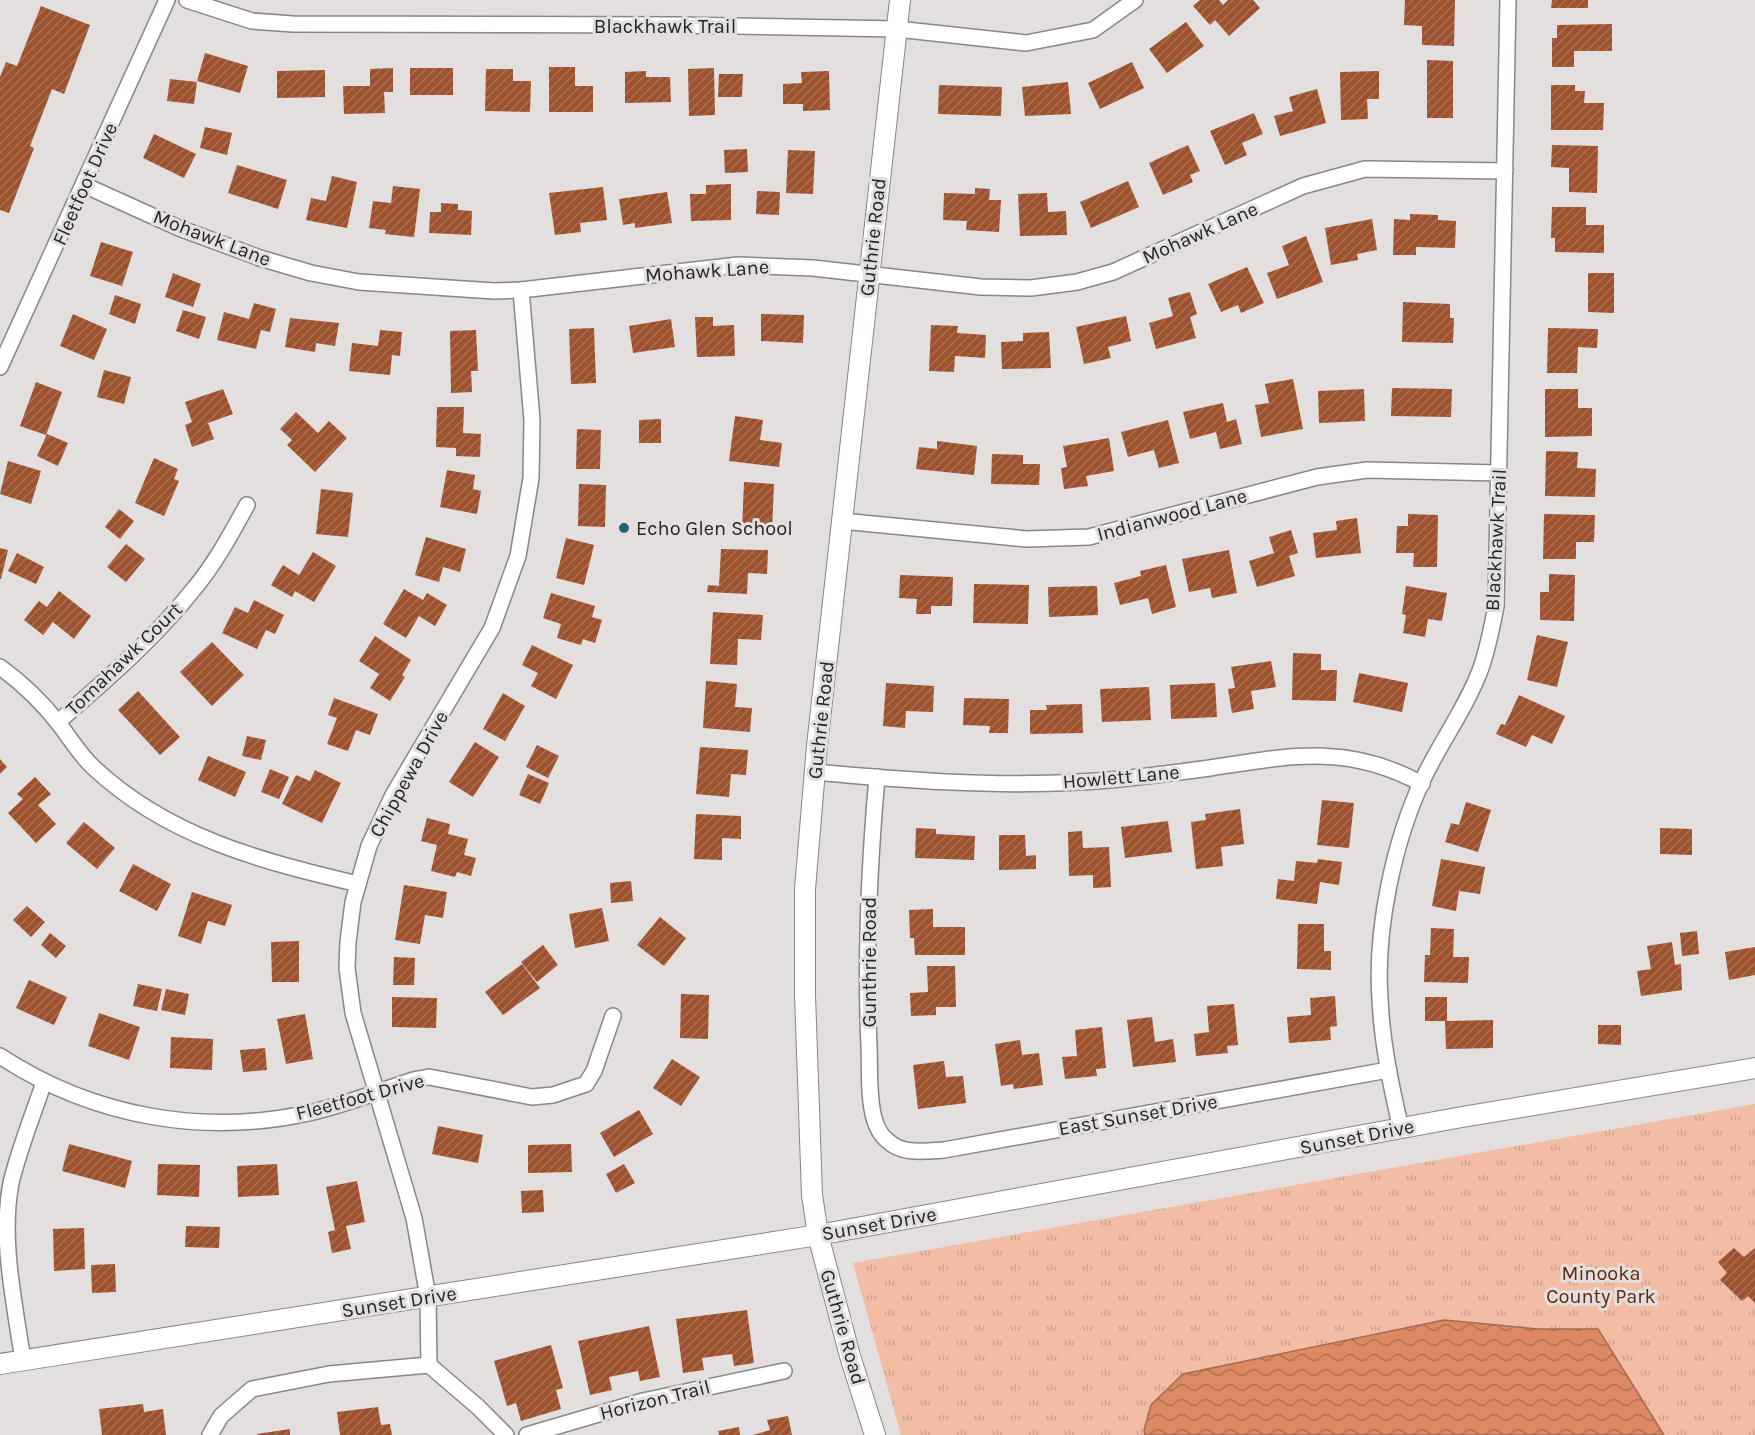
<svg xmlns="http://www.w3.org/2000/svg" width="1755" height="1435" font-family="Karla,sans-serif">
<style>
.grass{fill:url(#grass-tufts)}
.water{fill:url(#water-waves);stroke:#a56b51;stroke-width:1.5}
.building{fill:url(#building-hatch)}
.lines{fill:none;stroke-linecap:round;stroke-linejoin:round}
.minor-casing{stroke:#898685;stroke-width:18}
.tertiary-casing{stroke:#898685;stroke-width:22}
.minor{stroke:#fff;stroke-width:15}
.tertiary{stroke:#fff;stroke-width:20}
.poi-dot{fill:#226177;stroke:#e2dfde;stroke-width:2}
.labels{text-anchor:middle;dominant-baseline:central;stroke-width:6;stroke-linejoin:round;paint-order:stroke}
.street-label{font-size:20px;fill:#252424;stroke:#e2dfde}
.poi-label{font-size:20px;fill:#252424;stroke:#e2dfde;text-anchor:start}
.park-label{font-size:20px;fill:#5d280d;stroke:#e2dfde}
</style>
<defs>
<pattern id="grass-tufts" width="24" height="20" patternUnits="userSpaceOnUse" patternTransform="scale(1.5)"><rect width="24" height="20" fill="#f2bca5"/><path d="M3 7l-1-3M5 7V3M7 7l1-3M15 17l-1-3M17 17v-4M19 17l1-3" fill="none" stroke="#cfa18e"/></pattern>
<pattern id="water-waves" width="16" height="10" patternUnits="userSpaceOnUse" patternTransform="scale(1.5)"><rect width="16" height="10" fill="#dc8964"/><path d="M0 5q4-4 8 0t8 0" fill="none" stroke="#b27052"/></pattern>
<pattern id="building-hatch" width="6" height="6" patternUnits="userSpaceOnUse" patternTransform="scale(1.5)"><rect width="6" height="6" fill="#9e512d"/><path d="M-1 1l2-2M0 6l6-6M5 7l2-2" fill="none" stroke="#a87158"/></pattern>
</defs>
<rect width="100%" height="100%" fill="#e2dfde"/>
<polygon class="grass" points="1755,1104 1755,1435 901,1435 853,1263"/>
<polygon class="water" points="1444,1320 1538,1329 1598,1329 1664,1435 1145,1435 1144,1430 1151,1405 1183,1374"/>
<g class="building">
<polygon points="1200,0 1219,0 1223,5 1228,0 1253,0 1260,8 1229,36 1215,20 1210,25 1193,6"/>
<polygon points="1405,0 1455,0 1454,46 1422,45 1422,26 1404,25"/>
<polygon points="1552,0 1588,0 1588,8 1551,8"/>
<polygon points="41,6 90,25 64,94 52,89 30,146 34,148 9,213 0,210 0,77 6,62 17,66"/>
<polygon points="1186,22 1204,46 1167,73 1149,49"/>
<polygon points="1612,24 1612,51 1574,51 1574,67 1552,67 1552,38 1557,38 1557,25"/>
<polygon points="205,53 248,66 240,93 197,81"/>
<polygon points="1427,60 1453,61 1453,118 1427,118"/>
<polygon points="1132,62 1144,88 1100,109 1088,83"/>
<polygon points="549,67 575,67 575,86 593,86 593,112 549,112"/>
<polygon points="393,68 393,92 384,92 385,113 344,114 343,86 370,86 370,69"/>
<rect x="410" y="68" width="43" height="27"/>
<polygon points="714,68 715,115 689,116 688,69"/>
<polygon points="486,69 513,69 513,81 531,81 530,112 485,111"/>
<polygon points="325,70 325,97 277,98 277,71"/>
<polygon points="646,71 646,77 670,77 671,102 625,103 625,72"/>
<polygon points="829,71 830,110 803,111 803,104 783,104 783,84 802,83 801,72"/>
<polygon points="1379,71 1379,99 1367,99 1368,119 1341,120 1340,72"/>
<polygon points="719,74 743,74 742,97 718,97"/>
<polygon points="170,79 197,82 194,104 167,101"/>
<polygon points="1068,82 1071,114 1025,116 1022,87"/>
<polygon points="939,85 1002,87 1001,116 938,114"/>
<polygon points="1551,85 1575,85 1575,91 1585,91 1584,103 1604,103 1603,130 1551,130"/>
<polygon points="1317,89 1326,123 1280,136 1274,116 1293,111 1289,97"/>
<polygon points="1254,113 1263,134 1242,143 1247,155 1225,165 1210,131"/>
<polygon points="205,127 232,133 227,155 200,148"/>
<polygon points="154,134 196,154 184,178 143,158"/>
<polygon points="1188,145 1200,171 1190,175 1193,182 1163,195 1149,163"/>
<polygon points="1552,145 1598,146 1597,193 1569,192 1569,168 1551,167"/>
<polygon points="747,149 748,172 725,173 724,150"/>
<polygon points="788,150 815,151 813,194 786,193"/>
<polygon points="237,165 287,180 278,209 228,193"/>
<polygon points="332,176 357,182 347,228 306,220 311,198 326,201"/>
<polygon points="1128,181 1139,207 1091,228 1080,202"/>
<polygon points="731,184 731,220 691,221 690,194 706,194 706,185"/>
<polygon points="393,186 420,189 414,237 385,234 386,230 369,228 373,201 391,203"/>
<polygon points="603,187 607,220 580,223 581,232 555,235 549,193"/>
<polygon points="975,188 990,189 989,200 1001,200 999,232 966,230 967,221 943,220 944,193 975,194"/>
<polygon points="757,191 780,192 779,215 756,214"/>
<polygon points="667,192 672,223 635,228 635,223 623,225 619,199"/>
<polygon points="1047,193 1048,212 1066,211 1067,235 1020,236 1018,194"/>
<polygon points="441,203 458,204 458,210 472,211 471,235 429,233 430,212 441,212"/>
<polygon points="1552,207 1586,207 1586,225 1604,225 1604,253 1555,252 1555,238 1551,238"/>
<polygon points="1410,214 1438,215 1438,220 1456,221 1455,248 1416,247 1416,255 1393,255 1394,219 1410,220"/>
<polygon points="1372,219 1377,250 1357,254 1358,260 1331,265 1325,228"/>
<polygon points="1306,236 1323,282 1277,299 1267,273 1289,265 1282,246"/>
<polygon points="101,242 133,252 122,286 90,276"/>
<polygon points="1247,267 1264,303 1241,313 1238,305 1221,312 1208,284"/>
<polygon points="173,273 201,284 193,307 165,297"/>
<polygon points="1588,273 1614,273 1614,313 1588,312"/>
<polygon points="1190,292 1197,314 1190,317 1196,338 1156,349 1149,323 1173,316 1168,298"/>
<polygon points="115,295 141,304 135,324 109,314"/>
<polygon points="1403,302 1450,304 1450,318 1454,318 1453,343 1402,342"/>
<polygon points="254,303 276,309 270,332 261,330 256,349 217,340 224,312 249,319"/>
<polygon points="183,310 206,317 199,339 176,331"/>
<polygon points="73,314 107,329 94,360 60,346"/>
<polygon points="761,314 804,315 803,343 761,341"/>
<polygon points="1126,316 1131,341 1108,347 1111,358 1084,364 1076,327"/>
<polygon points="695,317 713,317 713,326 734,325 735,356 697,357"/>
<polygon points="290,318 339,323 335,346 316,343 315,352 285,347"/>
<polygon points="671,319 675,347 633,353 629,326"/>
<polygon points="931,325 958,326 957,333 986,335 985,358 955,356 954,372 929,371"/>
<polygon points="594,328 596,383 571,384 569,329"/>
<polygon points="1548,328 1598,329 1597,348 1578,347 1577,373 1547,373"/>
<polygon points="380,330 402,332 400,356 392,355 390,375 349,371 352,343 378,346"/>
<polygon points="476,330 478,371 471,371 472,392 451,393 450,331"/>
<polygon points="1049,332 1051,368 1002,369 1001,342 1023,341 1023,333"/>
<polygon points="104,370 131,377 124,404 97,397"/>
<polygon points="1293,379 1303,429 1261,437 1255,405 1269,403 1265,384"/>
<polygon points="36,382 62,392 46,435 20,426"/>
<polygon points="1392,388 1452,389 1451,417 1391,416"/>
<polygon points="223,389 233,414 208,423 214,439 192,447 185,425 192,422 185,402"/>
<polygon points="1364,389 1365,421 1319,423 1318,391"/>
<polygon points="1545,389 1578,389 1578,408 1592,408 1592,436 1545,437"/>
<polygon points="1223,403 1227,422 1236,419 1242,444 1220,449 1216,432 1190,439 1183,412"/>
<polygon points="437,407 464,407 463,433 481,434 480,457 456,456 456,448 436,447"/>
<polygon points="296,412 318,433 329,421 347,438 315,472 287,445 292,440 280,429"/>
<polygon points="735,416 763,420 760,440 782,443 779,467 729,461"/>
<polygon points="661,419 661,443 639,443 639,420"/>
<polygon points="1168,420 1179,463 1159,468 1154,450 1128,457 1121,432"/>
<polygon points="577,429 601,430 600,469 576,469"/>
<polygon points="47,434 68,443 58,466 37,456"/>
<polygon points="1109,438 1114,471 1086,476 1088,486 1064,489 1061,468 1067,467 1063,446"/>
<polygon points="937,441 977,446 974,475 916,469 919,447 937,449"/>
<polygon points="1546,451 1578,452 1577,468 1596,469 1595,497 1545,496"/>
<polygon points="992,454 1023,455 1023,464 1040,464 1039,485 991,484"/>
<polygon points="154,458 178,469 174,479 179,481 164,516 135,503"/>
<polygon points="8,461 41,471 31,504 0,494"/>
<polygon points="447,470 475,475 473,489 481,491 477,514 440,507"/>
<polygon points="744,482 774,484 772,531 742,529"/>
<polygon points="579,484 606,485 605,527 578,526"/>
<polygon points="321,489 353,493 348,537 316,534"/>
<polygon points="119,509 134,521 120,539 105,527"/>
<polygon points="1408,514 1438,515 1437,567 1413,567 1414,553 1396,553 1397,526 1408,526"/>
<polygon points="1544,514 1595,515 1594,542 1576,542 1576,559 1543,559"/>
<polygon points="1357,518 1361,553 1316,558 1313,533 1337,530 1336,521"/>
<polygon points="1291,530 1298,553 1289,556 1295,576 1257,587 1249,561 1274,553 1269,537"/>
<polygon points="426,537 466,549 460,572 443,567 439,582 415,575"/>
<polygon points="566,538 594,545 584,585 556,578"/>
<polygon points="126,544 145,559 126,582 107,567"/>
<polygon points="0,548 8,550 1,579 0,579"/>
<polygon points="721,549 768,550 767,574 748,573 747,594 707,592 708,585 719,586"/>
<polygon points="1229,550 1237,593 1212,598 1210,588 1189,592 1182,559"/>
<polygon points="313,552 336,566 314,602 295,591 292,597 271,585 283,565 299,575"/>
<polygon points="17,553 44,567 36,584 8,571"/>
<polygon points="1166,565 1176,607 1152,614 1148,598 1120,605 1114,583 1141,576 1140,571"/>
<polygon points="1549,574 1575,575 1574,621 1540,620 1540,592 1549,592"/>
<polygon points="900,575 953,577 952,606 931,606 931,614 916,614 917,599 899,598"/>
<polygon points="974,584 1029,585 1028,624 973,623"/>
<polygon points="1097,586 1098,615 1049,617 1048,587"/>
<polygon points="1406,586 1447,593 1442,621 1428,619 1425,637 1403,633 1406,615 1402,614"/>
<polygon points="404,589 423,600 427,593 447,605 435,626 419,616 406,638 383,624"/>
<polygon points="59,591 91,616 74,639 53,622 43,635 24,620 39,601 47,607"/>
<polygon points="551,593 595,606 592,617 602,620 595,643 583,639 581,645 557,638 561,624 543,618"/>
<polygon points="254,600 284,615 275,634 266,630 257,649 222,633 235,607 248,613"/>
<polygon points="713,612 763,615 761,640 738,639 737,665 710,664"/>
<polygon points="1537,635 1568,642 1557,687 1527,680"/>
<polygon points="375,636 411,660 402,675 405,677 390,701 370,688 379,674 359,661"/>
<polygon points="212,642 244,675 212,706 180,672"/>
<polygon points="532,645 573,665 556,699 531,686 538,673 522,665"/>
<polygon points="1293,653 1321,654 1321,670 1337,670 1336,701 1292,700"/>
<polygon points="1271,661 1276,687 1251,691 1254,709 1232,713 1228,689 1235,688 1231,667"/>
<polygon points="1359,673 1408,683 1402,712 1353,702"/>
<polygon points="706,681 737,684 735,707 752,708 750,732 703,728"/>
<polygon points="886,683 934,686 933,712 906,711 905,728 883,726"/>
<polygon points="1215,683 1217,717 1171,719 1170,685"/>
<polygon points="1149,687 1151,720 1102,722 1100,689"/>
<polygon points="138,691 180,737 160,755 118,710"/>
<polygon points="503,693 525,706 505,741 483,729"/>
<polygon points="1519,695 1565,716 1552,744 1532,735 1526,747 1496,734 1501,724 1505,725"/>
<polygon points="334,698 378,714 370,735 356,730 348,751 327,744 337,718 328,715"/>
<polygon points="964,698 1009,699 1008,733 989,733 990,726 963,725"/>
<polygon points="1082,704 1083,733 1030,734 1030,710 1047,710 1046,705"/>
<polygon points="247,736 266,740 261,760 242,756"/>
<polygon points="475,742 499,757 473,797 449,782"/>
<polygon points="537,745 559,756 548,778 526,767"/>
<polygon points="700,747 748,750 746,775 731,774 729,797 696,794"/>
<polygon points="208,756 246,772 235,797 198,780"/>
<polygon points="0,759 7,767 0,774"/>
<polygon points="270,769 289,777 279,799 261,792"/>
<polygon points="315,770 341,783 322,823 282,804 296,775 310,781"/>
<polygon points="528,774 549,783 540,804 519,795"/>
<polygon points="35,777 51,794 38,805 56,824 36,843 8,813 23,799 17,794"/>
<polygon points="1322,800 1354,803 1349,848 1317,845"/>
<polygon points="1466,802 1491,810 1478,852 1445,842 1451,823 1459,825"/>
<polygon points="1240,809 1244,844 1221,847 1223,866 1196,869 1191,822 1206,820 1205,814"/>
<polygon points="696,814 741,816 741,839 722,838 722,860 694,859"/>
<polygon points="427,818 450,824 448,834 468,839 464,855 476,858 471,876 457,872 455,877 431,871 437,845 421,841"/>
<polygon points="1168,821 1172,852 1125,858 1121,827"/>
<polygon points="84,822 115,848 97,869 66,843"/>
<polygon points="916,828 936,829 936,834 975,836 974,860 915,858"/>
<polygon points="1660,828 1692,829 1692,855 1660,854"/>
<polygon points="1082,831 1083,848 1109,847 1111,887 1093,888 1093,875 1069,876 1068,832"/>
<polygon points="999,835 1025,835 1026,856 1036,855 1036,869 999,870"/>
<polygon points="1318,859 1342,862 1339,885 1320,882 1317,904 1276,899 1278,879 1294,881 1296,861 1317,863"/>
<polygon points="1441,859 1485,867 1480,894 1459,891 1456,911 1432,906"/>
<polygon points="133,864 171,884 157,911 119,891"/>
<polygon points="631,881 633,901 611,903 610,883"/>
<polygon points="404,885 447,892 443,918 425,915 420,944 395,940"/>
<polygon points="192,892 232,905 225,926 208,921 201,944 178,936"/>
<polygon points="27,906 45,922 31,937 13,920"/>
<polygon points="602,908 609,941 575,948 569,914"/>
<polygon points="933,909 933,927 965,927 965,955 915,955 914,938 910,938 909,910"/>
<polygon points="660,917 686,938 664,966 637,945"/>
<polygon points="1298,924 1324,924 1324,951 1331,951 1331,970 1297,969"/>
<polygon points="1431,928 1454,929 1453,957 1469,957 1468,983 1424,982 1425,955 1430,955"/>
<polygon points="1697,931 1699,954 1682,956 1680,933"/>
<polygon points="50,933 66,946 56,958 41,945"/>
<polygon points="299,941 299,982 272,982 271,942"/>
<polygon points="1672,942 1675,965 1681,964 1682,990 1641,996 1637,971 1651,969 1647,946"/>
<polygon points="543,945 558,965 537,982 521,962"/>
<polygon points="1755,947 1755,975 1729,980 1725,952"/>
<polygon points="394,957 415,958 414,985 393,985"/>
<polygon points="522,964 540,988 503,1015 485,992"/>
<polygon points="927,966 955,966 956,1007 936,1007 936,1015 911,1016 910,993 928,992"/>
<polygon points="29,980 67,997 54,1025 16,1008"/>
<polygon points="138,984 162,989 157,1011 133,1006"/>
<polygon points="166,989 189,994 185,1015 161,1010"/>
<polygon points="681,994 709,995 708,1039 680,1038"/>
<polygon points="1335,996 1337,1026 1330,1027 1331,1040 1289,1043 1287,1017 1311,1015 1310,998"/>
<polygon points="392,997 437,998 436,1028 392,1027"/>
<polygon points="1425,997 1447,997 1447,1021 1493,1020 1493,1048 1446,1049 1445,1021 1425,1021"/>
<polygon points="1234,1004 1238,1045 1227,1046 1228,1053 1196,1056 1194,1034 1209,1032 1207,1006"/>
<polygon points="99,1013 140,1027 129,1060 88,1046"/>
<polygon points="305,1014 313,1059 286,1064 277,1019"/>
<polygon points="1152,1017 1155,1042 1173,1039 1176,1062 1133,1067 1127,1020"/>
<polygon points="1598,1025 1621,1025 1621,1045 1598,1044"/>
<polygon points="1102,1027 1106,1068 1096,1069 1097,1076 1065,1079 1062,1057 1077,1056 1075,1030"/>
<polygon points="171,1037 213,1039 212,1070 170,1068"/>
<polygon points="1020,1040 1022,1055 1039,1053 1043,1085 1014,1089 1013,1084 1001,1086 995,1044"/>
<polygon points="265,1048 267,1070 243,1072 240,1050"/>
<polygon points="672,1059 700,1077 681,1106 653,1088"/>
<polygon points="944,1061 946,1077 963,1076 966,1103 918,1109 913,1065"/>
<polygon points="639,1110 653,1134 614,1157 600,1133"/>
<polygon points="438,1126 483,1135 478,1163 432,1154"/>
<polygon points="69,1144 132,1161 125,1188 62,1171"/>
<polygon points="571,1144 572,1172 528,1173 528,1145"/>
<polygon points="158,1164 200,1165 199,1197 157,1195"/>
<polygon points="277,1164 279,1195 238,1197 237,1166"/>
<polygon points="624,1164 635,1183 616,1193 606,1174"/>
<polygon points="357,1181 365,1222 346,1226 351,1249 332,1253 328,1232 335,1230 326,1187"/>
<polygon points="543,1190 544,1212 522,1213 521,1191"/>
<polygon points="186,1226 220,1227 219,1248 185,1247"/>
<polygon points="84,1228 85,1269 54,1271 53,1229"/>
<polygon points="1734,1248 1744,1257 1755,1248 1755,1303 1748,1296 1742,1301 1720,1280 1727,1273 1718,1262"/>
<polygon points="115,1264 116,1292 92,1293 91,1265"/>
<polygon points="747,1310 754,1363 734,1366 732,1354 702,1358 704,1370 683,1373 676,1319"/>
<polygon points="649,1326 660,1377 640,1381 638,1371 609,1377 612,1390 590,1395 578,1341"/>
<polygon points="551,1345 563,1388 556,1390 561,1409 521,1421 516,1403 507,1406 494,1361"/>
<polygon points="143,1404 144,1412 163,1409 166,1435 102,1435 99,1409"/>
<polygon points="378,1407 381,1425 390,1424 392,1435 340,1435 337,1412"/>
<polygon points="788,1416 792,1435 753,1435 770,1430 767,1420"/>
<polygon points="739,1427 740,1435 719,1435 718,1431"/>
<polygon points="290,1429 290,1435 257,1435 257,1434"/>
</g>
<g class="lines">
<defs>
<g id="minor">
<polyline points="187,0 252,21 293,24 675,25 897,29 1026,43 1093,30 1135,0"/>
<polyline points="84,185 179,228 260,258 311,273 359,282 494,291 521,290 738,265 813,268 981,287 1031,288 1077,282 1113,272 1303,186 1365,169 1505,171"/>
<polyline points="0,367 167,0"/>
<polyline points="842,521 1027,539 1089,537 1317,477 1367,470 1500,473"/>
<path d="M0,667C22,683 42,702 59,724C70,738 80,755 93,767C167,837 261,861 358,884"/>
<path d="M58,722C105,681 154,639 193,590C215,564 231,534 247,505"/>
<path d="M815,772C902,780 991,787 1078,782C1122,780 1166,774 1210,768C1288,756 1348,743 1422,784"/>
<path d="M877,777C869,867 865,956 869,1046C870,1069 868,1096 874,1118C876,1126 881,1136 888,1141C902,1155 926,1151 944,1150L1388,1070"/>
<path d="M0,1056C93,1117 205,1137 313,1112C347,1104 380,1091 413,1080L429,1077L532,1097L553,1095L586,1084L594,1071L613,1016"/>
<path d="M1401,1129C1391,1086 1382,1043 1380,999C1375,929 1394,840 1424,777C1442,740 1467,706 1481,668C1488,648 1492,627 1496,606L1508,0"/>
<path d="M23,1361C15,1305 0,1240 11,1183C19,1149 33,1115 44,1082"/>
<polyline points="210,1435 221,1416 252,1389 329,1374 429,1365"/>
<polyline points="506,1435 478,1407 429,1365 428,1297 414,1218 353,1013 347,968 348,942 353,902 369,846 393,795 492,628 518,556 531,478 532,420 521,290"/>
<polyline points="527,1435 643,1401 784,1371"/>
</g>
<g id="tertiary">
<polyline points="0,1364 818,1235 1462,1117 1755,1068"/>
<polyline points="875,1435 850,1356 818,1235 812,1195 805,995 805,889 817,746 900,0"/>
</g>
</defs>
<use href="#minor" class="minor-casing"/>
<use href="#tertiary" class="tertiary-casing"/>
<use href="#minor" class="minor"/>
<use href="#tertiary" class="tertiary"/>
</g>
<circle class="poi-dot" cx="624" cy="528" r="6"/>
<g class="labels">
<g class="street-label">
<text x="665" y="26">Blackhawk Trail</text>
<text transform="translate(85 184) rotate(-66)">Fleetfoot Drive</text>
<text transform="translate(1200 233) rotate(-24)">Mohawk Lane</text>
<text transform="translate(873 237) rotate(-84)">Guthrie Road</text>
<text transform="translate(212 238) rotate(21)">Mohawk Lane</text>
<text transform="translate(707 271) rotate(-4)">Mohawk Lane</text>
<text transform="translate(1172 515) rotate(-15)">Indianwood Lane</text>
<text transform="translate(1496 540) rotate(-87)">Blackhawk Trail</text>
<text transform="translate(124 659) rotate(-44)">Tomahawk Court</text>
<text transform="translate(821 720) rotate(-84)">Guthrie Road</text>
<text transform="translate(409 774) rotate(-61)">Chippewa Drive</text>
<text transform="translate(1121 777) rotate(-5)">Howlett Lane</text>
<text transform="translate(869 962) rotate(-90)">Gunthrie Road</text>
<text transform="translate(360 1097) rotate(-15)">Fleetfoot Drive</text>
<text transform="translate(1138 1115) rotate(-10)">East Sunset Drive</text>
<text transform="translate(1357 1137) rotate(-11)">Sunset Drive</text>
<text transform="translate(879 1224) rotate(-10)">Sunset Drive</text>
<text transform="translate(399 1302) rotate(-9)">Sunset Drive</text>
<text transform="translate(843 1327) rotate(74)">Guthrie Road</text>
<text transform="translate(655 1400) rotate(-14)">Horizon Trail</text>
</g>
<g class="poi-label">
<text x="636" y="528">Echo Glen School</text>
</g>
<g class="park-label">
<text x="1601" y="1273">Minooka<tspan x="1601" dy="23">County Park</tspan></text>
</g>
</g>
</svg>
